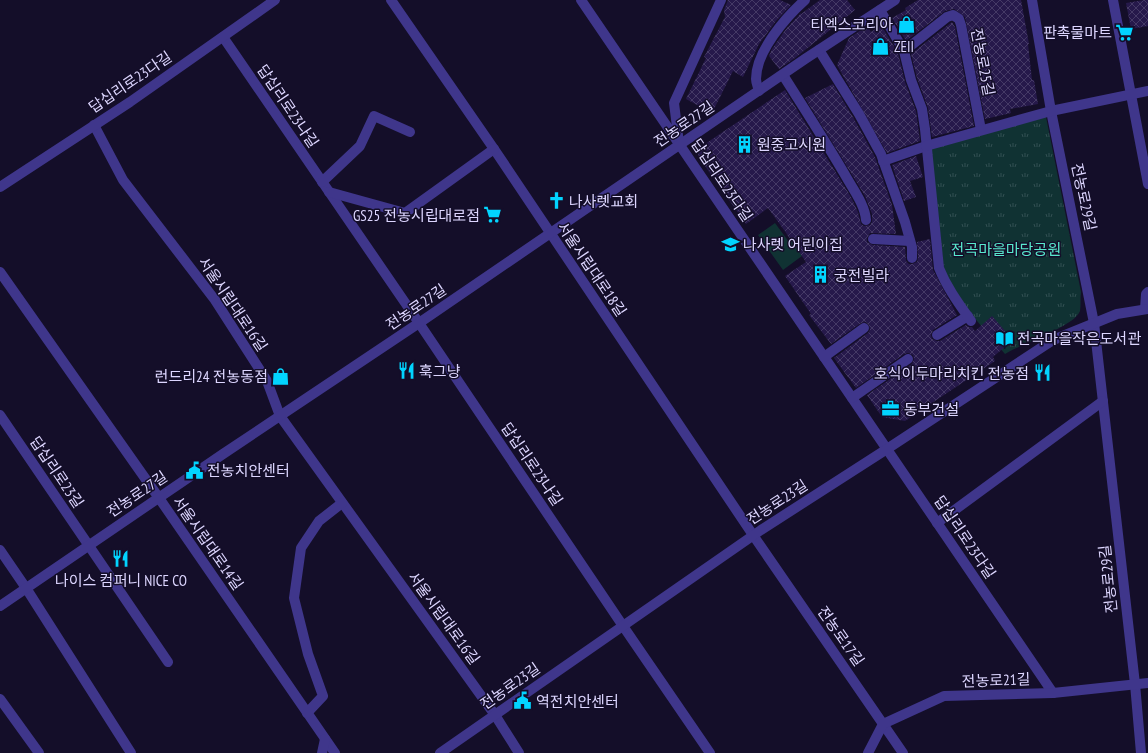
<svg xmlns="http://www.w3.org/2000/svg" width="1148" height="753" font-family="'PT Sans Narrow','Noto Sans KR',sans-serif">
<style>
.green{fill:#103233}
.park{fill:url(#park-tufts)}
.building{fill:url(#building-cross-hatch)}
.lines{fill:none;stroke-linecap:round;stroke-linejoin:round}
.service{stroke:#3f368b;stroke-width:10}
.minor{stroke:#3f368b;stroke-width:10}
.labels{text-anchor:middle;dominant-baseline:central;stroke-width:3;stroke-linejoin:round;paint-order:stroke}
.poi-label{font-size:15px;fill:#ddd6ff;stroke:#140e29;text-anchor:start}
.street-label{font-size:15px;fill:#ddd6ff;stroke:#140e29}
.park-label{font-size:15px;fill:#58e9ce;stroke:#140e29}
</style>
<defs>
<pattern id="park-tufts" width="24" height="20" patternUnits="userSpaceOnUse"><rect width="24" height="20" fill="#103233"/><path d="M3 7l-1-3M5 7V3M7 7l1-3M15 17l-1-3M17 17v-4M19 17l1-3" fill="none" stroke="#324f52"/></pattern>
<pattern id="building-cross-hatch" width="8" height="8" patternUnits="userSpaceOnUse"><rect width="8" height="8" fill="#26194b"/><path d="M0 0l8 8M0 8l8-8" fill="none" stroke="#453a66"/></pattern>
</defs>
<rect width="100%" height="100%" fill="#140e29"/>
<polygon class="green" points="775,223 789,242 795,238 806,253 783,270 758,235"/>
<path class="park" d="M1046,117L1081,292C1080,298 1081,305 1080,311C1075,326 1021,344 1005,354L972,315L959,296L944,271L931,148Z"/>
<g class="building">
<polygon points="728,0 780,0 791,5 776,21 759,44 743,77 733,71 712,113 686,99 706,58 704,57 725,17 724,10"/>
<polygon points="820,0 847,0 855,10 795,58 779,69 769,56 772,49 786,29 801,13 801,14"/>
<polygon points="918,0 1021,0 1029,44 1028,44 1032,80 1034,80 1038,104 1010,109 1011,113 985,119 965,17 954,9 945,11 906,41 892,18 906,10 905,8"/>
<polygon points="1144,0 1148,0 1148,26 1131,29 1126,3"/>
<polygon points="952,22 955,27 974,126 932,137 928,108 917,78 911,54"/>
<polygon points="881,25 898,53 905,82 916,111 920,141 887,153 837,65 849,38 867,26 871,32"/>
<polygon points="833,84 853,117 875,157 892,205 896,234 870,233 867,238 867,242 873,245 905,247 906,261 909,264 912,264 917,262 918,258 917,242 930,239 933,270 957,315 933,330 931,335 932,339 937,341 940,341 966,325 969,327 972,327 975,331 992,316 1013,340 993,357 995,361 905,421 882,417 867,395 912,364 914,359 913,355 908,353 904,354 856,388 834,358 868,333 870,330 869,325 866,322 861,323 831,344 809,315 811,314 785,276 806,262 784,230 768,208 746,224 698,156 699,148 785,90 851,197 858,212 861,224 864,226 870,225 872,222 872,214 865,196 805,98"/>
<polygon points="916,156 923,177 910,181 916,197 904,201 892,165"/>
</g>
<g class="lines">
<g class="service">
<polyline points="819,50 859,114 881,154 905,222 912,247 912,258"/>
<polyline points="904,51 947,17 953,15 959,19 961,25 981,130"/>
<path d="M783,75C805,110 828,145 848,180C855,192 865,206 866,220"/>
<path d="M759,91C758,87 756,83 756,79C756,51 786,17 805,0"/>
<polyline points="883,161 926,146"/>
<polyline points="873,239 910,241"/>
<polyline points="937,335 968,316"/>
</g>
<g class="minor">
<polyline points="391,0 494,149 753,535 903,753"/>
<polyline points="581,0 1053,693"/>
<polyline points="1032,0 1051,111 1094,323 1135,684 1141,753"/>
<polyline points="1113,0 1148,184"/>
<path d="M880,10L904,51L911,80L922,109L925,129L939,268C947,288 959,304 971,321"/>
<polyline points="223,37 419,323 623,626 710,753"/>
<polyline points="94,125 123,180 215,300 267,381 280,416 495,715 519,753"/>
<polyline points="679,143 674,103 721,0"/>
<polyline points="926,146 1051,111 1148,91"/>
<polyline points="322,182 360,146 374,116 410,132"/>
<polyline points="0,187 130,102 275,0"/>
<polyline points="329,192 405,213 494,149"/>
<polyline points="0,272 159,498 335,753"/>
<polyline points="1145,309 1146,294 1148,292"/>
<polyline points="824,357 864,328"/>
<polyline points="852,398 908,359"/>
<polyline points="0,415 168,662"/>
<polyline points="937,523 1103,401"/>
<polyline points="0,550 26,588 131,753"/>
<polyline points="0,606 223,454 419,323 805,59 895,0"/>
<polyline points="0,699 39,753"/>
<polyline points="307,713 323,696 308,654 294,598 301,548 319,521 342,503"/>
<polyline points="322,753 325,739"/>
<polyline points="440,753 761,530 887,449 1053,340 1117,314 1148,309"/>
<polyline points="868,753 883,724 944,696 1053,693 1148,683"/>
</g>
</g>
<defs>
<symbol id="shop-bare" viewBox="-9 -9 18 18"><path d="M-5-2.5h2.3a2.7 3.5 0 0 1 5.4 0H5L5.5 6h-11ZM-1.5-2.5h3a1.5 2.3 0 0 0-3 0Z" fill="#02d4ff" stroke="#140e29" stroke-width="2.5" paint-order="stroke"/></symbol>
<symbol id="supermarket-bare" viewBox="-9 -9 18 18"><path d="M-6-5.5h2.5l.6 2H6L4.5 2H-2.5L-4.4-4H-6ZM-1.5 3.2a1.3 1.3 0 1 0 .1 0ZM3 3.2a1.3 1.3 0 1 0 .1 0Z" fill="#02d4ff" stroke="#140e29" stroke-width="2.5" paint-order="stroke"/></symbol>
<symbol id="building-bare" viewBox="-9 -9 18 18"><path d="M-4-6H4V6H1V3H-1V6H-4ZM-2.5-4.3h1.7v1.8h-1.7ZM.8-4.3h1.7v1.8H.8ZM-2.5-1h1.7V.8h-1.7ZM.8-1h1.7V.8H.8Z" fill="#02d4ff" stroke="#140e29" stroke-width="2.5" paint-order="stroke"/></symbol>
<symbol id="church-bare" viewBox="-9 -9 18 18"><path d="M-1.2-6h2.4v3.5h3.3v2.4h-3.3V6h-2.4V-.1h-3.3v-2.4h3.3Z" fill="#02d4ff" stroke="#140e29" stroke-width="2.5" paint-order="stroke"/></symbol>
<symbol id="school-bare" viewBox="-9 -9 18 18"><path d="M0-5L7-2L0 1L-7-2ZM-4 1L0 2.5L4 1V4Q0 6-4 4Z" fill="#02d4ff" stroke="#140e29" stroke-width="2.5" paint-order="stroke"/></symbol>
<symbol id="library-bare" viewBox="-9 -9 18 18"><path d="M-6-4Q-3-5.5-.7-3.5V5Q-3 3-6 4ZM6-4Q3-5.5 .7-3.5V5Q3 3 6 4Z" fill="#02d4ff" stroke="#140e29" stroke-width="2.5" paint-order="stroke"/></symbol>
<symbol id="restaurant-bare" viewBox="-9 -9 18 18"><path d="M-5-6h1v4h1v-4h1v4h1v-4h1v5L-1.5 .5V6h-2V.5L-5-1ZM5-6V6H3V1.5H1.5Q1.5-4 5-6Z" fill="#02d4ff" stroke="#140e29" stroke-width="2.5" paint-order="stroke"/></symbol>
<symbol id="office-bare" viewBox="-9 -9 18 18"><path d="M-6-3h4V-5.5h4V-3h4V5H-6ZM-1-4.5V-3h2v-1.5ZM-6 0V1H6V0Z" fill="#02d4ff" stroke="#140e29" stroke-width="2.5" paint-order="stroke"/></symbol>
<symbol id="civic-bare" viewBox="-9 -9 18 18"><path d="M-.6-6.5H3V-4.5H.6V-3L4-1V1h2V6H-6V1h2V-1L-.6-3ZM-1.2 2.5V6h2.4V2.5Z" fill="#02d4ff" stroke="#140e29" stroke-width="2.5" paint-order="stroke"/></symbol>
</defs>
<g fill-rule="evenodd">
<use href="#shop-bare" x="894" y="12" width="25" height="25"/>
<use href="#supermarket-bare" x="1112" y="20" width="25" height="25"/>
<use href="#shop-bare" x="868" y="34" width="25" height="25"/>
<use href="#building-bare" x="732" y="132" width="25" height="25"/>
<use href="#church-bare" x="544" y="188" width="25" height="25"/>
<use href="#supermarket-bare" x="480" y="202" width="25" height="25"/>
<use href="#school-bare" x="718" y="232" width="25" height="25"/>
<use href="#building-bare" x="808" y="262" width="25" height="25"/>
<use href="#library-bare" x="992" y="326" width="25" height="25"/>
<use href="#restaurant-bare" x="394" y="358" width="25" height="25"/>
<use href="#restaurant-bare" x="1030" y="360" width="25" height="25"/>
<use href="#shop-bare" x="268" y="364" width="25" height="25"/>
<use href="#office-bare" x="878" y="396" width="25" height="25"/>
<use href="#civic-bare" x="182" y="458" width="25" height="25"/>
<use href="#restaurant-bare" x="108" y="546" width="25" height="25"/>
<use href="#civic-bare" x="510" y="688" width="25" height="25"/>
</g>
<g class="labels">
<g class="poi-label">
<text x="893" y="24" text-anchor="end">티엑스코리아</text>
<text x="1112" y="32" text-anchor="end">판촉물마트</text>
<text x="894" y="46">ZEII</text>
<text x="757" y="144">원중고시원</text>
<text x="569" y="201">나사렛교회</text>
<text x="480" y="215" text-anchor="end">GS25 전농시립대로점</text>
<text x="743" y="244">나사렛 어린이집</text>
<text x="834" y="275">궁전빌라</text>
<text x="1017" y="338">전곡마을작은도서관</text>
<text x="419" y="371">훅그냥</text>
<text x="1029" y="373" text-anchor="end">호식이두마리치킨 전농점</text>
<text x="268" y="376" text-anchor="end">런드리24 전농동점</text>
<text x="904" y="409">동부건설</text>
<text x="207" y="470">전농치안센터</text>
<text x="121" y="580" text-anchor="middle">나이스 컴퍼니 NICE CO</text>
<text x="536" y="701">역전치안센터</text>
</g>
<g class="street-label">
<text transform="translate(983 62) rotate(79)">전농로25길</text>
<text transform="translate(130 82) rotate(-34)">답십리로23다길</text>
<text transform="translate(288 106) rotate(56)">답십리로23나길</text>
<text transform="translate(684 124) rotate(-34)">전농로27길</text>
<text transform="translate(722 180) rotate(56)">답십리로23다길</text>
<text transform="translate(1084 197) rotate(78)">전농로29길</text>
<text transform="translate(592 269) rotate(56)">서울시립대로18길</text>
<text transform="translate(233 304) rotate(56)">서울시립대로16길</text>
<text transform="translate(416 307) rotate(-34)">전농로27길</text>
<text transform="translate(532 464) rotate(56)">답십리로23나길</text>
<text transform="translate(57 472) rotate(56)">답십리로23길</text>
<text transform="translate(137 494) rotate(-34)">전농로27길</text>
<text transform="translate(777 502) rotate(-33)">전농로23길</text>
<text transform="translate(965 537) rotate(56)">답십리로23다길</text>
<text transform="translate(208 543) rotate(55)">서울시립대로14길</text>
<text transform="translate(1108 579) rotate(-96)">전농로29길</text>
<text transform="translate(444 618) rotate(54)">서울시립대로16길</text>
<text transform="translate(841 636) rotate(55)">전농로17길</text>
<text transform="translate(996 680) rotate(-2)">전농로21길</text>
<text transform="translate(510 686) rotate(-35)">전농로23길</text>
</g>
<g class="park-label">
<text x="1006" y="249">전곡마을마당공원</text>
</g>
</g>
</svg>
